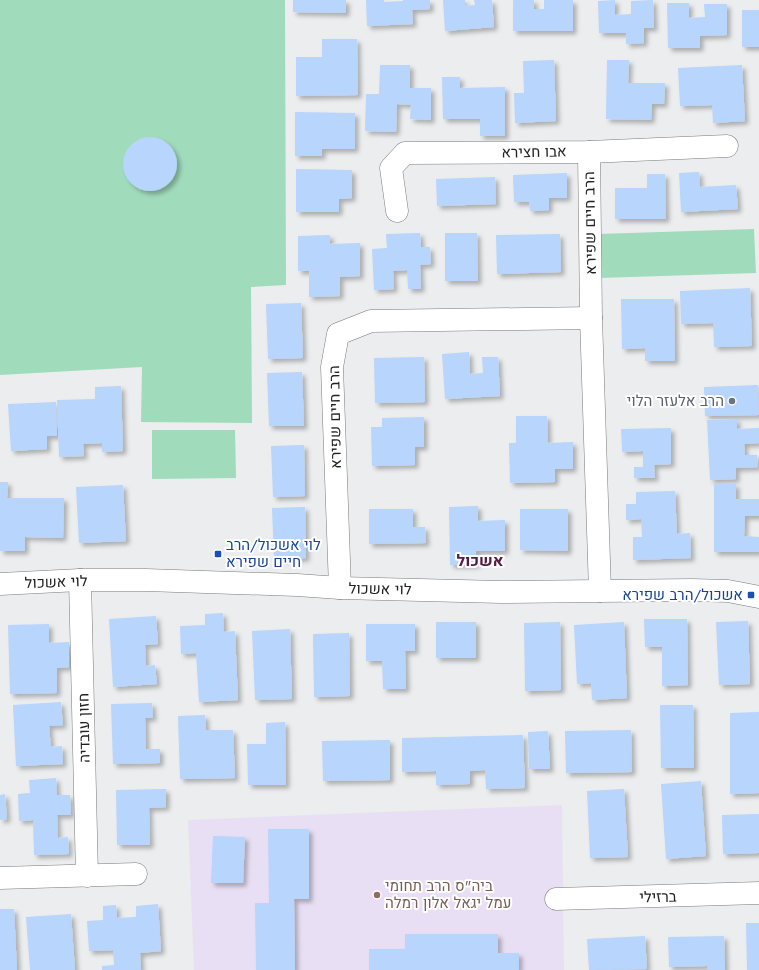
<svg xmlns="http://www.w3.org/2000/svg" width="759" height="970" font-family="Jost,Heebo,sans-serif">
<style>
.education{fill:#e8dff4}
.green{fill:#a0dbbc}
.building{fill:#b7d5fd;filter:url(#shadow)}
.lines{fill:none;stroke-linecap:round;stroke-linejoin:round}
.street-casing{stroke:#797a7b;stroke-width:23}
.street{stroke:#fff;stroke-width:22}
.worship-dot{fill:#6b7280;stroke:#fff;stroke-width:1.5}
.transit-dot{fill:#1a4fb4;stroke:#fff;stroke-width:1.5}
.education-dot{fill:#8d6e63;stroke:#fff;stroke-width:1.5}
.labels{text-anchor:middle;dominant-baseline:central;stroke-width:4;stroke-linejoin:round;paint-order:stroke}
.street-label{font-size:15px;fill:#212121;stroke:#fff}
.worship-label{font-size:15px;fill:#5b616d;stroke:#fff;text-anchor:end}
.transit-label{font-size:15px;fill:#164399;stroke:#fff;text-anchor:start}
.education-label{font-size:15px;fill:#785e54;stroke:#fff;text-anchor:start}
.neighbourhood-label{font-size:16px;font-weight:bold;fill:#561b43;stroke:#fff}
</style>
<defs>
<filter id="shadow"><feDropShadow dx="3.5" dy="3.5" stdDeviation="2" flood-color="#0004"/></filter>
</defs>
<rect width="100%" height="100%" fill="#ecedee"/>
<polygon class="education" points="562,805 564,970 194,970 188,820"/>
<g class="green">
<polygon points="0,0 285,0 286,285 251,287 252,423 141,422 142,367 0,375"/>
<polygon points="754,229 756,273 599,278 598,234"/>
<polygon points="152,430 235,430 236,478 152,479"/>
</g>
<g class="building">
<polygon points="293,0 346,0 346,13 293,12"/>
<polygon points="366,0 384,0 384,2 403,1 403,0 430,0 430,9 412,10 413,24 367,26"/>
<polygon points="443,0 465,0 465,6 475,5 474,0 492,0 494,27 445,31"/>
<polygon points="513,0 534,0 534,9 544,9 544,0 573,0 573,31 513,31"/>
<polygon points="615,0 615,15 631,14 631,1 653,0 654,28 644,28 644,43 626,44 626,33 599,33 598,1"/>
<polygon points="667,3 689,3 689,18 705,17 704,4 727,4 727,35 700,36 700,48 668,48"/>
<rect x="742" y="10" width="17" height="37"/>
<polygon points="322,39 357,39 358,95 296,96 296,57 322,57"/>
<polygon points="554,60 556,121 515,123 514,93 524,93 523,61"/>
<polygon points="607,60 629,60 628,83 665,83 664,104 652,104 651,120 606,119"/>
<polygon points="380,65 410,65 410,88 431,88 431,120 410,119 411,105 397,104 396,132 365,131 366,94 379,94"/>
<polygon points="742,65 745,121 713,123 712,105 680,106 678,68"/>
<polygon points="442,77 460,77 460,88 505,87 505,136 480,136 480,119 443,119"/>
<polygon points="295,112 355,113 355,149 322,149 322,156 295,156"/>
<circle cx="150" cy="164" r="27"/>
<polygon points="296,169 352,170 352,198 339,199 339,212 296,212"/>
<polygon points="699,172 700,187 736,185 738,209 681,212 679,173"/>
<polygon points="567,173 567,198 549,198 549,210 530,211 529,202 514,202 513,175"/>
<polygon points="647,174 665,174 666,219 615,219 615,188 647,188"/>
<polygon points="495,177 496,204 437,206 436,179"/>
<polygon points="420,233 421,247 430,247 431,264 420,265 421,289 408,289 407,270 393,271 394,289 374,290 372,249 387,248 386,234"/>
<polygon points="445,233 477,233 478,281 445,281"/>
<polygon points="560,234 561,272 497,274 496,235"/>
<polygon points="330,235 330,244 360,243 360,276 340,277 340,296 309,297 309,271 298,271 298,236"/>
<polygon points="750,288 752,346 714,347 713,323 681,324 680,291"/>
<polygon points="621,299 674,299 675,361 645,361 645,348 622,349"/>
<polygon points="301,303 303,358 268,359 266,304"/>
<polygon points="469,352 470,374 483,373 482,357 498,357 500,396 445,399 442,354"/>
<polygon points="424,357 425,402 375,403 374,358"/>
<polygon points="302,372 304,426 269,426 267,373"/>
<polygon points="758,385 759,415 705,416 704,387"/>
<polygon points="121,386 123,451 102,452 102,443 83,444 84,456 59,457 57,400 95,399 95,387"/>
<polygon points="56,402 57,436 47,436 47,449 11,451 8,404"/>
<polygon points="516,416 547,416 548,443 573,442 573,469 555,469 555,482 510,483 509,443 516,443"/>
<polygon points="424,417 424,447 415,447 415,465 372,466 371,427 382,427 382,418"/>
<polygon points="737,419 737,429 759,428 759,443 744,444 745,455 757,455 758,467 736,468 736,479 710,480 707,420"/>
<polygon points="671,428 671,464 654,465 655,478 634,478 634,467 643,467 643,451 622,452 621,429"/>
<polygon points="304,445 305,496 273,497 271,446"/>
<polygon points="0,482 8,482 7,498 64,498 63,538 25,537 25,551 0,551"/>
<polygon points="714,484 736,484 736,499 759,499 759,516 745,516 744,536 759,537 759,552 714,552"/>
<polygon points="123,485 126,541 79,543 76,487"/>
<polygon points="675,491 677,534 690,533 691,558 633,560 633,537 642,537 641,519 626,520 626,504 636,504 636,492"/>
<polygon points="478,506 478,521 505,520 505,551 476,551 476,565 450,565 449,507"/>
<polygon points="305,507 306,558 274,559 272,508"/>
<polygon points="369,509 413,509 413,527 425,527 426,543 369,544"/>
<polygon points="520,509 568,509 568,551 520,550"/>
<polygon points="223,613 224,632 235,631 238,700 199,702 196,653 181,654 180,626 205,625 205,614"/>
<polygon points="156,616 158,644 145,645 146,666 155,665 157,684 113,687 109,619"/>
<polygon points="644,619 687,619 688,685 662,686 662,647 645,647"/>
<polygon points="748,621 750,684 719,685 716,622"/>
<rect x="436" y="622" width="40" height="36"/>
<polygon points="560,622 561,690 525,691 524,623"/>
<polygon points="624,622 627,698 592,700 591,683 577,684 574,625"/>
<polygon points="49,624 49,643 69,642 69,667 57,668 57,693 10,694 8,625"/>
<polygon points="366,624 415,624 415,651 405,651 406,689 383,689 382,661 366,661"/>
<polygon points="290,629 292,699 255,700 252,631"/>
<polygon points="349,633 350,696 314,697 313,634"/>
<polygon points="61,702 63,725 49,726 51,747 62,746 63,764 16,766 13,705"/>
<polygon points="152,703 153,718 145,718 146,749 160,749 160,763 113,764 111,704"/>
<polygon points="660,705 693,705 694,768 661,768"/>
<polygon points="759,712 759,793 730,794 730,713"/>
<polygon points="205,715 206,730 233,730 235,778 180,779 178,716"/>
<polygon points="285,722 286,785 248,785 247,744 266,744 266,723"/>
<polygon points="631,730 632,772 566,773 565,731"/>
<polygon points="548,731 550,769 529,769 528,732"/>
<polygon points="523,735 525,788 486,789 485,770 470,771 470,784 436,785 436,771 402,772 402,738"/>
<polygon points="390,740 390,780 323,781 322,741"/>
<polygon points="56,778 57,795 70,795 71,815 57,815 58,838 68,837 69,854 34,855 33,820 19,821 18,794 30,793 29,780"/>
<polygon points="701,781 706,856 666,859 661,784"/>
<polygon points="166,789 166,807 149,808 150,845 117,845 116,790"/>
<polygon points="624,789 628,857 590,858 587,791"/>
<polygon points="5,794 7,819 0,820 0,795"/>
<polygon points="759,814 759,853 723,854 722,815"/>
<polygon points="268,829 309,829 309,899 294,899 295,970 256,970 255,903 269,903"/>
<polygon points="213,836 245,837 243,883 211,883"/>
<polygon points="158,904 161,951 140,953 141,970 102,970 102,966 114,965 113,950 89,951 87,921 103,920 103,906 116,905 117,918 136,917 136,906"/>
<polygon points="0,909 14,909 17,970 0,970"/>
<polygon points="71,914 75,970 30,970 26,917"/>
<polygon points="746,923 759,923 759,970 747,970"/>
<polygon points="405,934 498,934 498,953 519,953 519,970 369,970 369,949 405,949"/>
<polygon points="645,936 647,969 589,970 587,939"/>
<polygon points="724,936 725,970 707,970 707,966 669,967 668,937"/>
</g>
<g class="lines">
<defs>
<g id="street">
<polyline points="589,152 591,318 600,591"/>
<polyline points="397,211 391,168 405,153 589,152 727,146"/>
<polyline points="80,580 87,876"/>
<polyline points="0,584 80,580 146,580 297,585 340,588 501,592 692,590 728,591 759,597"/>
<polyline points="340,588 332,367 338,334 371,321 591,318"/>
<polyline points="0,878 136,874"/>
<polyline points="556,899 759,893"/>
</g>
</defs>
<use href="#street" class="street-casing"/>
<use href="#street" class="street"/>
</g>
<circle class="worship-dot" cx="732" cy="401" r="4"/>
<g class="transit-dot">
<rect x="214" y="550" width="8" height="8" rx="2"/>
<rect x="747" y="591" width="8" height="8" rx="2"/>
</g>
<circle class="education-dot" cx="377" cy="895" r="4"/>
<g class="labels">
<g class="street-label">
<text transform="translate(534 152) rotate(-1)">אבו חצירא</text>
<text transform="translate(590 223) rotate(-91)">הרב חיים שפירא</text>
<text transform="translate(335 417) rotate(-91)">הרב חיים שפירא</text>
<text transform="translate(56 582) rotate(-2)">לוי אשכול</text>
<text transform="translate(380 589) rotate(1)">לוי אשכול</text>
<text transform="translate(84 728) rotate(-91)">חזון עובדיה</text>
<text transform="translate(658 897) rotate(-1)">ברזילי</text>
</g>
<g class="worship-label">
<text x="724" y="401">הרב אלעזר הלוי</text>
</g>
<g class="transit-label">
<text x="226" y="545">לוי אשכול/הרב<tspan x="226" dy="17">חיים שפירא</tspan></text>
<text x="743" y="595" text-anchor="end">אשכול/הרב שפירא</text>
</g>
<g class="education-label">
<text x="385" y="886">ביה"ס הרב תחומי<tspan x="385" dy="17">עמל יגאל אלון רמלה</tspan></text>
</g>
<g class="neighbourhood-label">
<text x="480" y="560">אשכול</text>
</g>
</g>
</svg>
